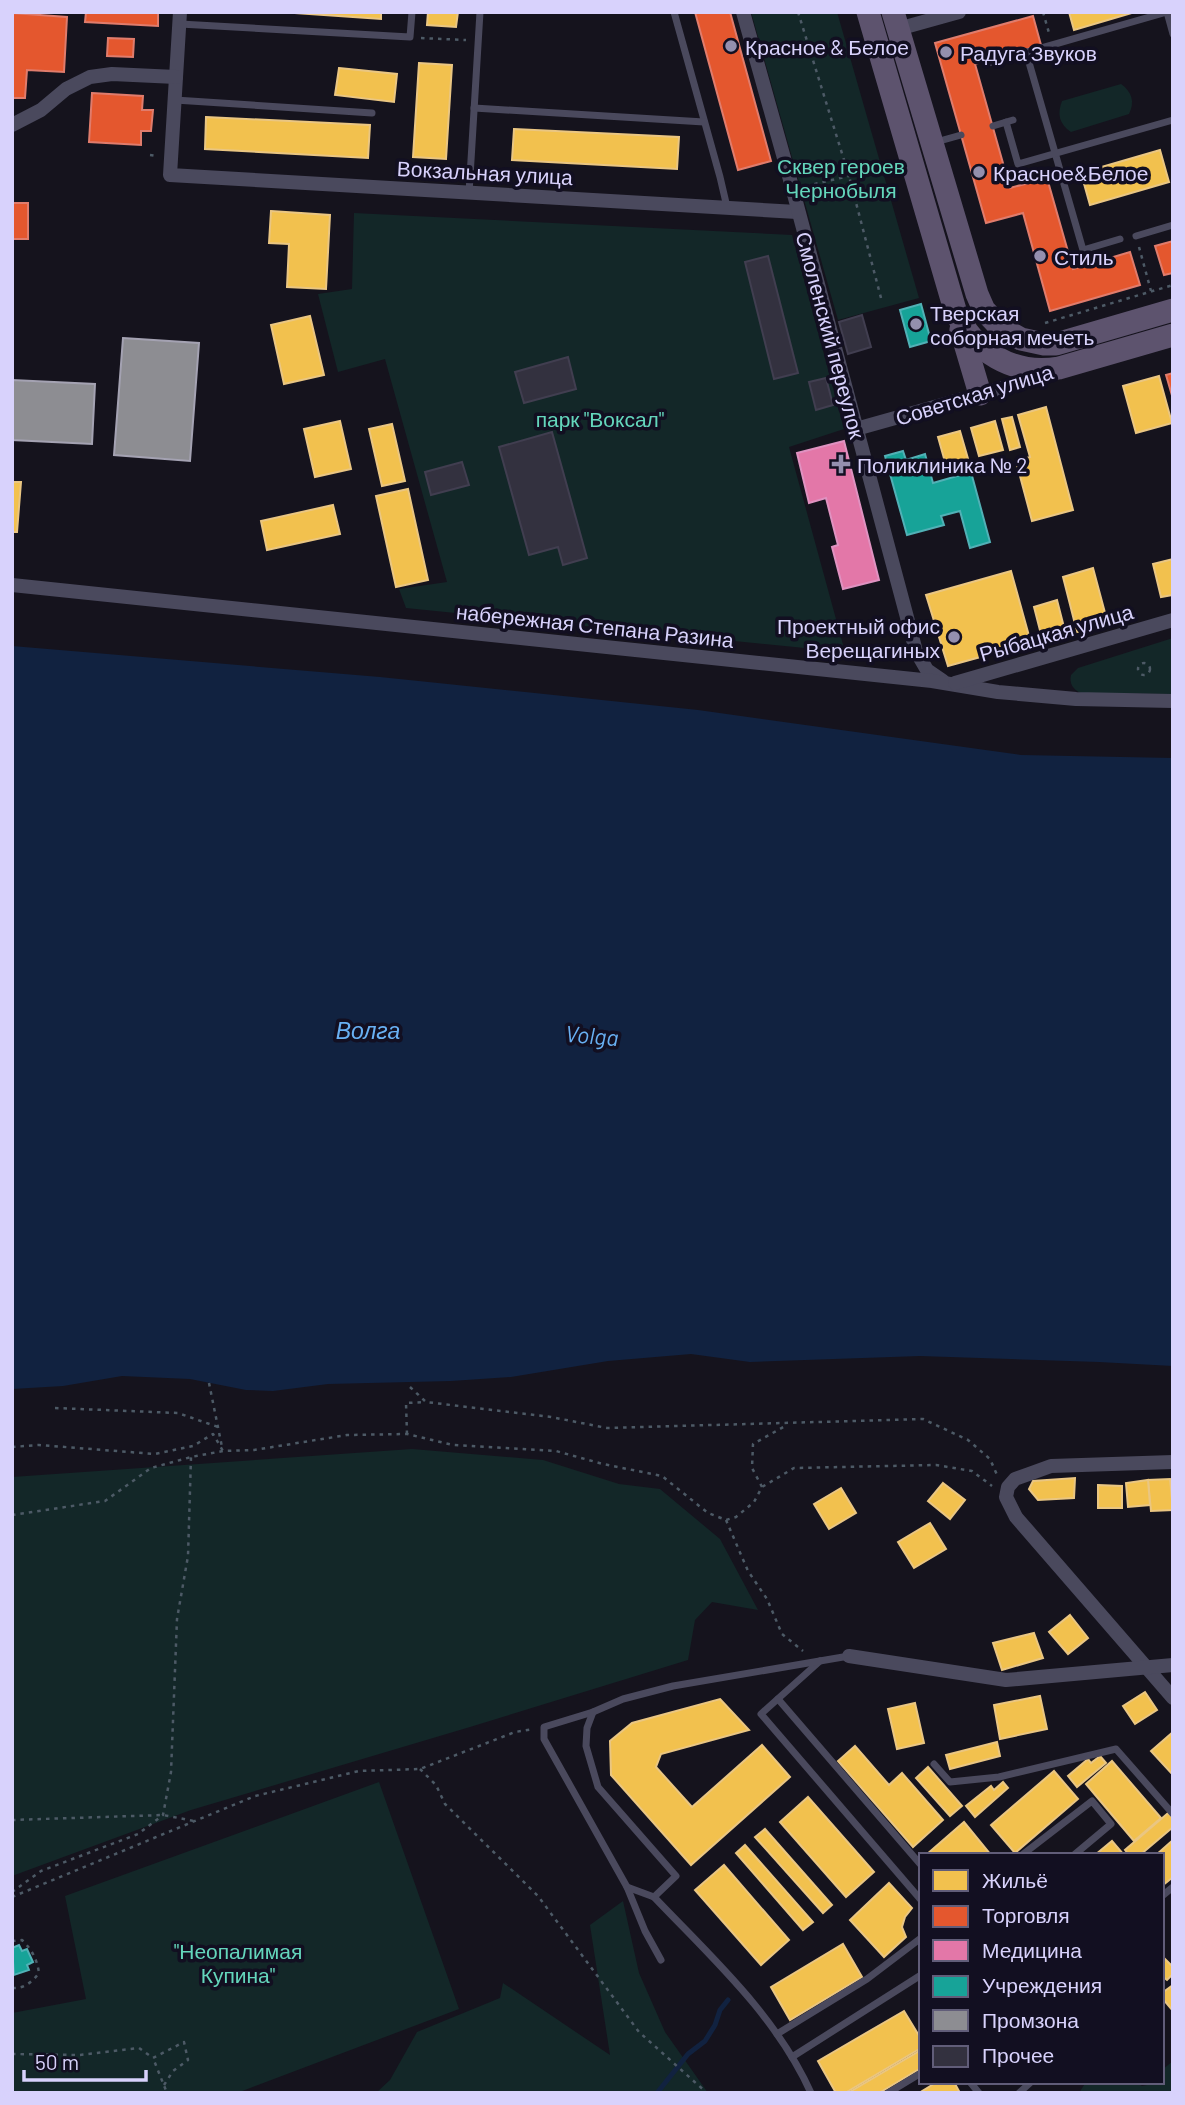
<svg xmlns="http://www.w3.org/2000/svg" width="1185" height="2105" font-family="Barlow,sans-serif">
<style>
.green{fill:#132728}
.water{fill:#112240}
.homes{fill:#f2c14e;stroke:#eac682;stroke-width:2}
.shops{fill:#e4572e;stroke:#e07c6c;stroke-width:2}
.health{fill:#e377a8;stroke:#e092c1;stroke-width:2}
.public{fill:#17a398;stroke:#51b1b6;stroke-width:2}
.industry{fill:#8d8d92;stroke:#a4a2b2;stroke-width:2}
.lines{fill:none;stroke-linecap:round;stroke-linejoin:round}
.stream{stroke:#112240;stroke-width:5}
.building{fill:#33313f;stroke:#413e50;stroke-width:2}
.path{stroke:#4d5a66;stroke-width:2.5;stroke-dasharray:3.5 5;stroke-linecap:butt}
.lane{stroke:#4a495d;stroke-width:7}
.street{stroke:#4a495d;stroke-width:14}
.primary{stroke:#5d536e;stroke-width:23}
.poi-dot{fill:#948fae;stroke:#120f21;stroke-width:2.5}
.labels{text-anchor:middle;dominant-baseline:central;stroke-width:7;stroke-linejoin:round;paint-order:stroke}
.poi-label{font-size:21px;fill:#d8d2fc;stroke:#120f21;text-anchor:start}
.park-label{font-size:21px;fill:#64d6bc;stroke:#120f21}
.street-label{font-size:21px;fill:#d8d2fc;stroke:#120f21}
.water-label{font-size:23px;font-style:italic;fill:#68b0f3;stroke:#120f21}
</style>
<rect width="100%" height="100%" fill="#15131d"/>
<g class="green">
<polygon points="751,12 837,12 919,298 838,320"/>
<path d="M1121,84C1132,92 1135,102 1129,114L1071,132C1059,124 1057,114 1062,101Z"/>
<polygon points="354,213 792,235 844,429 789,447 845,652 406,608 399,589 447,582 385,359 338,372 318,294 352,289"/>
<path d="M1173,638V694L1081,693C1073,690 1069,683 1071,675L1078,668Z"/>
<polygon points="412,1449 543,1460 619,1484 660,1489 720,1539 758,1610 712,1602 695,1620 688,1660 470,1727 191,1810 12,1876 12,1477"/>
<polygon points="379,1782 459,2009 237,2093 12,2093 12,2013 86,1999 65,1896"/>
<polygon points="623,1901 639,1973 665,2032 708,2093 376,2093 390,2080 417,2032 500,1998 503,1983 610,2055 590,1925"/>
<polygon points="1173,2061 1173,2093 1079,2093 1086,2082 1135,2082 1142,2086 1162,2082 1162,2070"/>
</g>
<polygon class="water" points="12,646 380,677 698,710 1021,755 1173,758 1173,1366 1099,1362 920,1356 750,1362 691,1354 608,1361 511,1377 451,1381 328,1384 273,1391 246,1390 190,1379 122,1376 63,1386 12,1389"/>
<g class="homes">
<polygon points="280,12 381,12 381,19"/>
<polygon points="428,12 458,12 456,27 427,25"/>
<polygon points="1069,12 1135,12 1074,30"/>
<polygon points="419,63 452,65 446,159 413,157"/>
<polygon points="339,68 397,74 394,102 335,95"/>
<polygon points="206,117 370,125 368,158 205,149"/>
<polygon points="514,129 679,137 677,169 512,160"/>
<polygon points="1160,150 1169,182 1090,205 1081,173"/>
<polygon points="271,211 330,215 326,289 287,287 289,244 269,243"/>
<polygon points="310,316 324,375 284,384 271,325"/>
<polygon points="1159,376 1172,423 1136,433 1123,386"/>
<polygon points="1046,407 1073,510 1032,521 1016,461 1030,457 1018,415"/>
<polygon points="1012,417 1020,447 1010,450 1002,419"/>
<polygon points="340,421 351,469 315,477 304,429"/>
<polygon points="995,421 1003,450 979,456 971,428"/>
<polygon points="392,424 405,481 382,486 369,429"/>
<polygon points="960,431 969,462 947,469 938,437"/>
<polygon points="12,482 21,482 17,532 12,532"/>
<polygon points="408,489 428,580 396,587 376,496"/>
<polygon points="333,505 340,534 267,550 261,521"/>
<polygon points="1173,559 1173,595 1161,597 1153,564"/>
<polygon points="1093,568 1108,624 1077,632 1063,577"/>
<polygon points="1011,571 1031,643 948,666 926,595"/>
<polygon points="1057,600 1066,635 1043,642 1034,607"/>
<polygon points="1075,1478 1074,1498 1038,1500 1029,1489 1033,1481"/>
<polygon points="1170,1479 1173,1510 1151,1511 1148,1480"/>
<polygon points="1148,1480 1150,1505 1128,1507 1126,1483"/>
<polygon points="943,1483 965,1500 950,1519 928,1501"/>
<polygon points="1098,1485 1122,1486 1122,1508 1098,1508"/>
<polygon points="841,1488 856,1513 829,1529 814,1504"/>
<polygon points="930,1523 946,1549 914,1568 898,1542"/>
<polygon points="1070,1615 1088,1638 1068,1654 1049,1632"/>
<polygon points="1034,1633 1043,1658 1002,1670 993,1643"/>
<polygon points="1145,1692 1157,1710 1135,1724 1123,1706"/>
<polygon points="1040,1696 1047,1729 1000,1739 994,1705"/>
<polygon points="720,1699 749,1730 661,1754 656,1767 692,1807 762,1745 790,1777 691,1865 611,1775 610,1741 632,1723"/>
<polygon points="915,1703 924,1743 897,1749 888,1709"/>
<polygon points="1173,1732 1173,1775 1151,1751"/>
<polygon points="997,1742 1000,1756 950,1769 946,1755"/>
<polygon points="855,1746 889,1785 902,1773 943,1820 913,1847 838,1761"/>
<polygon points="1100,1756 1106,1763 1077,1787 1068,1776 1088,1759 1091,1763"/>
<polygon points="1112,1761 1161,1818 1134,1841 1086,1784"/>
<polygon points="928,1767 962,1806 950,1816 916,1778"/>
<polygon points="1054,1771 1078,1799 1015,1853 991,1825"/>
<polygon points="1003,1782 1008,1788 975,1817 966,1806 991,1786 994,1790"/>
<polygon points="808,1797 874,1872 846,1897 780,1822"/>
<polygon points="1168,1813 1173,1818 1173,1827 1140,1855 1129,1855 1125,1850"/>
<polygon points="964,1822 991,1855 926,1855"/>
<polygon points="765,1829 832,1905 823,1913 755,1837"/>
<polygon points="1173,1840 1173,1877 1162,1886 1162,1855 1156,1855"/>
<polygon points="1112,1841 1124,1855 1095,1855"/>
<polygon points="745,1845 813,1922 803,1930 736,1853"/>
<polygon points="724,1865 789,1940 761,1965 695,1890"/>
<polygon points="889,1883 912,1908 905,1917 902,1927 906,1937 884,1957 850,1920"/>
<polygon points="843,1944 862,1977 790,2020 771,1987"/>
<polygon points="1162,1956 1173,1967 1173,1974 1167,1980 1162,1976"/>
<polygon points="1173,1985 1173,2011 1162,1998 1162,1993"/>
<polygon points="904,2011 921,2039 921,2048 845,2093 836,2093 818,2061"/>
<polygon points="921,2050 921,2068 879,2093 848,2093"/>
<polygon points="937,2082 954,2082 960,2093 919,2093"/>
</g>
<g class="shops">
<polygon points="86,12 158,12 158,26 85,22"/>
<polygon points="695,12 730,12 771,161 738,170"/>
<polygon points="12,13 67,17 64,72 27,70 25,98 12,98"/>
<polygon points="1033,16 1041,45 975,64 1010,188 1047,178 1073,269 1130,252 1140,285 1050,311 1023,213 986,223 935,43"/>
<polygon points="108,38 134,39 133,57 107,56"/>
<polygon points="92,93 143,96 142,110 153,110 151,131 141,131 141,145 89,142"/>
<rect x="12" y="203" width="16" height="36"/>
<polygon points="1173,241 1173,273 1164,275 1155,246"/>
<polygon points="1173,373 1173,399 1166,375"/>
</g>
<polygon class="health" points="844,441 879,580 843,589 832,547 838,545 826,498 809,503 797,453"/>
<g class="public">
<polygon points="921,304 931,341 910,347 900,310"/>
<polygon points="903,451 906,460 925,454 933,483 971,472 990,542 970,548 960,511 941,516 944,525 907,535 885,456"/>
<polygon points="19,1945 22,1951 27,1949 33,1962 27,1965 29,1970 14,1975 12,1948"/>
</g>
<g class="industry">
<polygon points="123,338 199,343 190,461 114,455"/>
<polygon points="12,380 95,384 92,444 12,440"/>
</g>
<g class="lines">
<polyline class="stream" points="657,2093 688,2054 705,2041 715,2025 720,2010 728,2000"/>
</g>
<g class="building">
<polygon points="768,256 798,373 774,379 745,262"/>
<polygon points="862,315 871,347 848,354 839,322"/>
<polygon points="568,357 576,389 524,403 515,372"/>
<polygon points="826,378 833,405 816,410 809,382"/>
<polygon points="552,432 587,558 563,565 558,547 529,555 499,447"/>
<polygon points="462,462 469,485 431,495 425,472"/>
</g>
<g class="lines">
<g class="path">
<polyline points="798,12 849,176 806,186"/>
<polyline points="1043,12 1049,33"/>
<polyline points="421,38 466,40"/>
<polyline points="150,155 158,156"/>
<polyline points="1139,247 1151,291"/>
<polyline points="881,298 849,176 890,164"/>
<polyline points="1045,323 1173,285"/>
<circle cx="1144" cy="669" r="6"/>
<polyline points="209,1383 222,1447"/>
<polyline points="410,1387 426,1402 551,1417 607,1428 923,1419 968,1440 990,1459 998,1477"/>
<polyline points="55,1408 178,1413 218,1427"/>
<polyline points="407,1434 406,1403 426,1402"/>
<polyline points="12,1447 39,1445 155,1454 193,1446 213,1434 223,1451"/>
<polyline points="762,1487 752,1468 753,1444 787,1425"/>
<polyline points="12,1515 105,1501 151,1468 191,1457 223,1451 254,1450 347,1435 407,1434 453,1445 556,1451 603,1464 662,1476 708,1513 726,1520 736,1517 754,1502 762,1487 794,1468 936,1465 972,1471 992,1486"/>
<polyline points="726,1520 748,1571 767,1599 782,1634 803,1651"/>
<polyline points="420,1769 436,1785 445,1804 538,1896 639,2032 707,2093"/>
<polyline points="12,1820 163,1815 194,1821"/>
<polyline points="12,1892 41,1871 138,1834 163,1815 171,1772 177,1619 188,1556 191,1457"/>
<polyline points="12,1897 255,1796 359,1771 420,1769 515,1732 534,1729"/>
<path d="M12,1941L22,1940C32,1950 37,1959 39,1973C32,1982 24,1989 12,1988"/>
<polyline points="12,2054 80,2055 139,2048 153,2058"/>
<polyline points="164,2085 173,2071 188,2060 184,2042 153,2058 167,2093"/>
</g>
<g class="lane">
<polyline points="674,12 720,177 727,207"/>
<polyline points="180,24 410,37 412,12"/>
<polyline points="1026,52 1083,250 1120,239"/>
<polyline points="989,63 1167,12 1173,34"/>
<polyline points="175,100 372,113"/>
<polyline points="474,108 704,122"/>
<polyline points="1006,122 1018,164 1173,120"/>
<polyline points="993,126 1013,120"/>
<polyline points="936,142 961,135"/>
<polyline points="469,193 480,12"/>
<polyline points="1136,236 1173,225"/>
<polyline points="820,1661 761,1714 921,1900"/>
<polyline points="778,1699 921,1865"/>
<polyline points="593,1712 544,1727 544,1739 627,1887 654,1897"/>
<polyline points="934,1764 950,1782 999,1777 1116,1749 1173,1814"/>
<polyline points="1022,1855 1092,1801 1111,1824 1074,1855"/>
<polyline points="627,1887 645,1931 661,1960"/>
<polyline points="1162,1896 1173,1887"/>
<polyline points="777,2034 867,1979 921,1938"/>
<polyline points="792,2057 921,1975"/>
<polyline points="970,2082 979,2093"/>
<path d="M811,2093C776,2015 711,1957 654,1897L676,1876L598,1787L586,1746L587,1728L593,1712L623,1699L673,1686L849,1656"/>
<polyline points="888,2093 921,2073"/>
<polyline points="1019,2093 1031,2082"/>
</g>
<g class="street">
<polyline points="180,12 170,175 797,212"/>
<polyline points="743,12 791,183 916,651 927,670 943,681"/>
<polyline points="898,29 959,12"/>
<polyline points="12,125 41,110 66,89 90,77 112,74 176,77"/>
<polyline points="856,429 1027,381 1045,374"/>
<polyline points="12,585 932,681 998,692 1076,699 1173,701"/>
<polyline points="955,683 1173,620"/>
<polyline points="1173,1462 1051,1466 1029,1474 1015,1479 1008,1487 1006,1497 1016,1517 1173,1698"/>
<polyline points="849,1656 1006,1680 1173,1665"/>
</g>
<g class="primary">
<path d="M868,12L955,310C973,352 1014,376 1059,368L1173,335"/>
<polyline points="893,12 977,294 984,310 1000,327 1021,339 1044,344 1056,344 1173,310"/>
<polyline points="961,330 980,394"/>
</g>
</g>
<g class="poi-dot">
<circle cx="731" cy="46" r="7"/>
<circle cx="946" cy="52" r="7"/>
<circle cx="979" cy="172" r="7"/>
<circle cx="1040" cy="256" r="7"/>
<circle cx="916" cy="324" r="7"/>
<path d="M837.5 453.5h7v7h7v7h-7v7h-7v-7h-7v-7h7z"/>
<circle cx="954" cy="637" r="7"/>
</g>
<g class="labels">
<g class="poi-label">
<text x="745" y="46">Красное &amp; Белое</text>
<text x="960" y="52">Радуга Звуков</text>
<text x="993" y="172">Красное&amp;Белое</text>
<text x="1054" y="256">Стиль</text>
<text x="930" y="312">Тверская<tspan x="930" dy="24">соборная мечеть</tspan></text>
<text x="857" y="464">Поликлиника № 2</text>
<text x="940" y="625" text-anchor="end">Проектный офис<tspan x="940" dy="24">Верещагиных</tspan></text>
</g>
<g class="park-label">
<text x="841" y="165">Сквер героев<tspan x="841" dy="24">Чернобыля</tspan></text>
<text x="600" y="418">парк "Воксал"</text>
<text x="238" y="1950">"Неопалимая<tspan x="238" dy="24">Купина"</tspan></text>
</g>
<g class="street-label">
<text transform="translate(485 172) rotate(3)">Вокзальная улица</text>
<text transform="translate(831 335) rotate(75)">Смоленский переулок</text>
<text transform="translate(974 394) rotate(-17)">Советская улица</text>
<text transform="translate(595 625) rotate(6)">набережная Степана Разина</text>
<text transform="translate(1056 632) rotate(-16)">Рыбацкая улица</text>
</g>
<g class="water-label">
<text x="368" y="1030">Волга</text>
<text transform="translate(592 1035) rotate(5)">Volga</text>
</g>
</g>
<rect width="1185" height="2105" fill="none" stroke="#d8d2fc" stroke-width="28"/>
<rect x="919" y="1853" width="245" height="231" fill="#120f21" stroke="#615d79" stroke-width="2"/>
<rect x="933" y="1870" width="35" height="21" fill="#f2c14e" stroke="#615d79" stroke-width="2"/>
<text x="982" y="1888" font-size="21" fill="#d8d2fc">Жильё</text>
<rect x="933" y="1906" width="35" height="21" fill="#e4572e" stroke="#615d79" stroke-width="2"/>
<text x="982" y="1923" font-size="21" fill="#d8d2fc">Торговля</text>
<rect x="933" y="1940" width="35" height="21" fill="#e377a8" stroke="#615d79" stroke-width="2"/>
<text x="982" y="1958" font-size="21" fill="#d8d2fc">Медицина</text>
<rect x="933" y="1976" width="35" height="21" fill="#17a398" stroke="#615d79" stroke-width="2"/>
<text x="982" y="1993" font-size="21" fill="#d8d2fc">Учреждения</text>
<rect x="933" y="2010" width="35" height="21" fill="#8d8d92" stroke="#615d79" stroke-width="2"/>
<text x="982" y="2028" font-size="21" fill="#d8d2fc">Промзона</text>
<rect x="933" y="2046" width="35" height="21" fill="#33313f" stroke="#615d79" stroke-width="2"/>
<text x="982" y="2063" font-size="21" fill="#d8d2fc">Прочее</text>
<path d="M24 2070v10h122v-10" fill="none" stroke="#d8d2fc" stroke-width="3.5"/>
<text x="35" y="2070" font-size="21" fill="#d8d2fc" stroke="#120f21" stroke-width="5" paint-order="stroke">50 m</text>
</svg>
